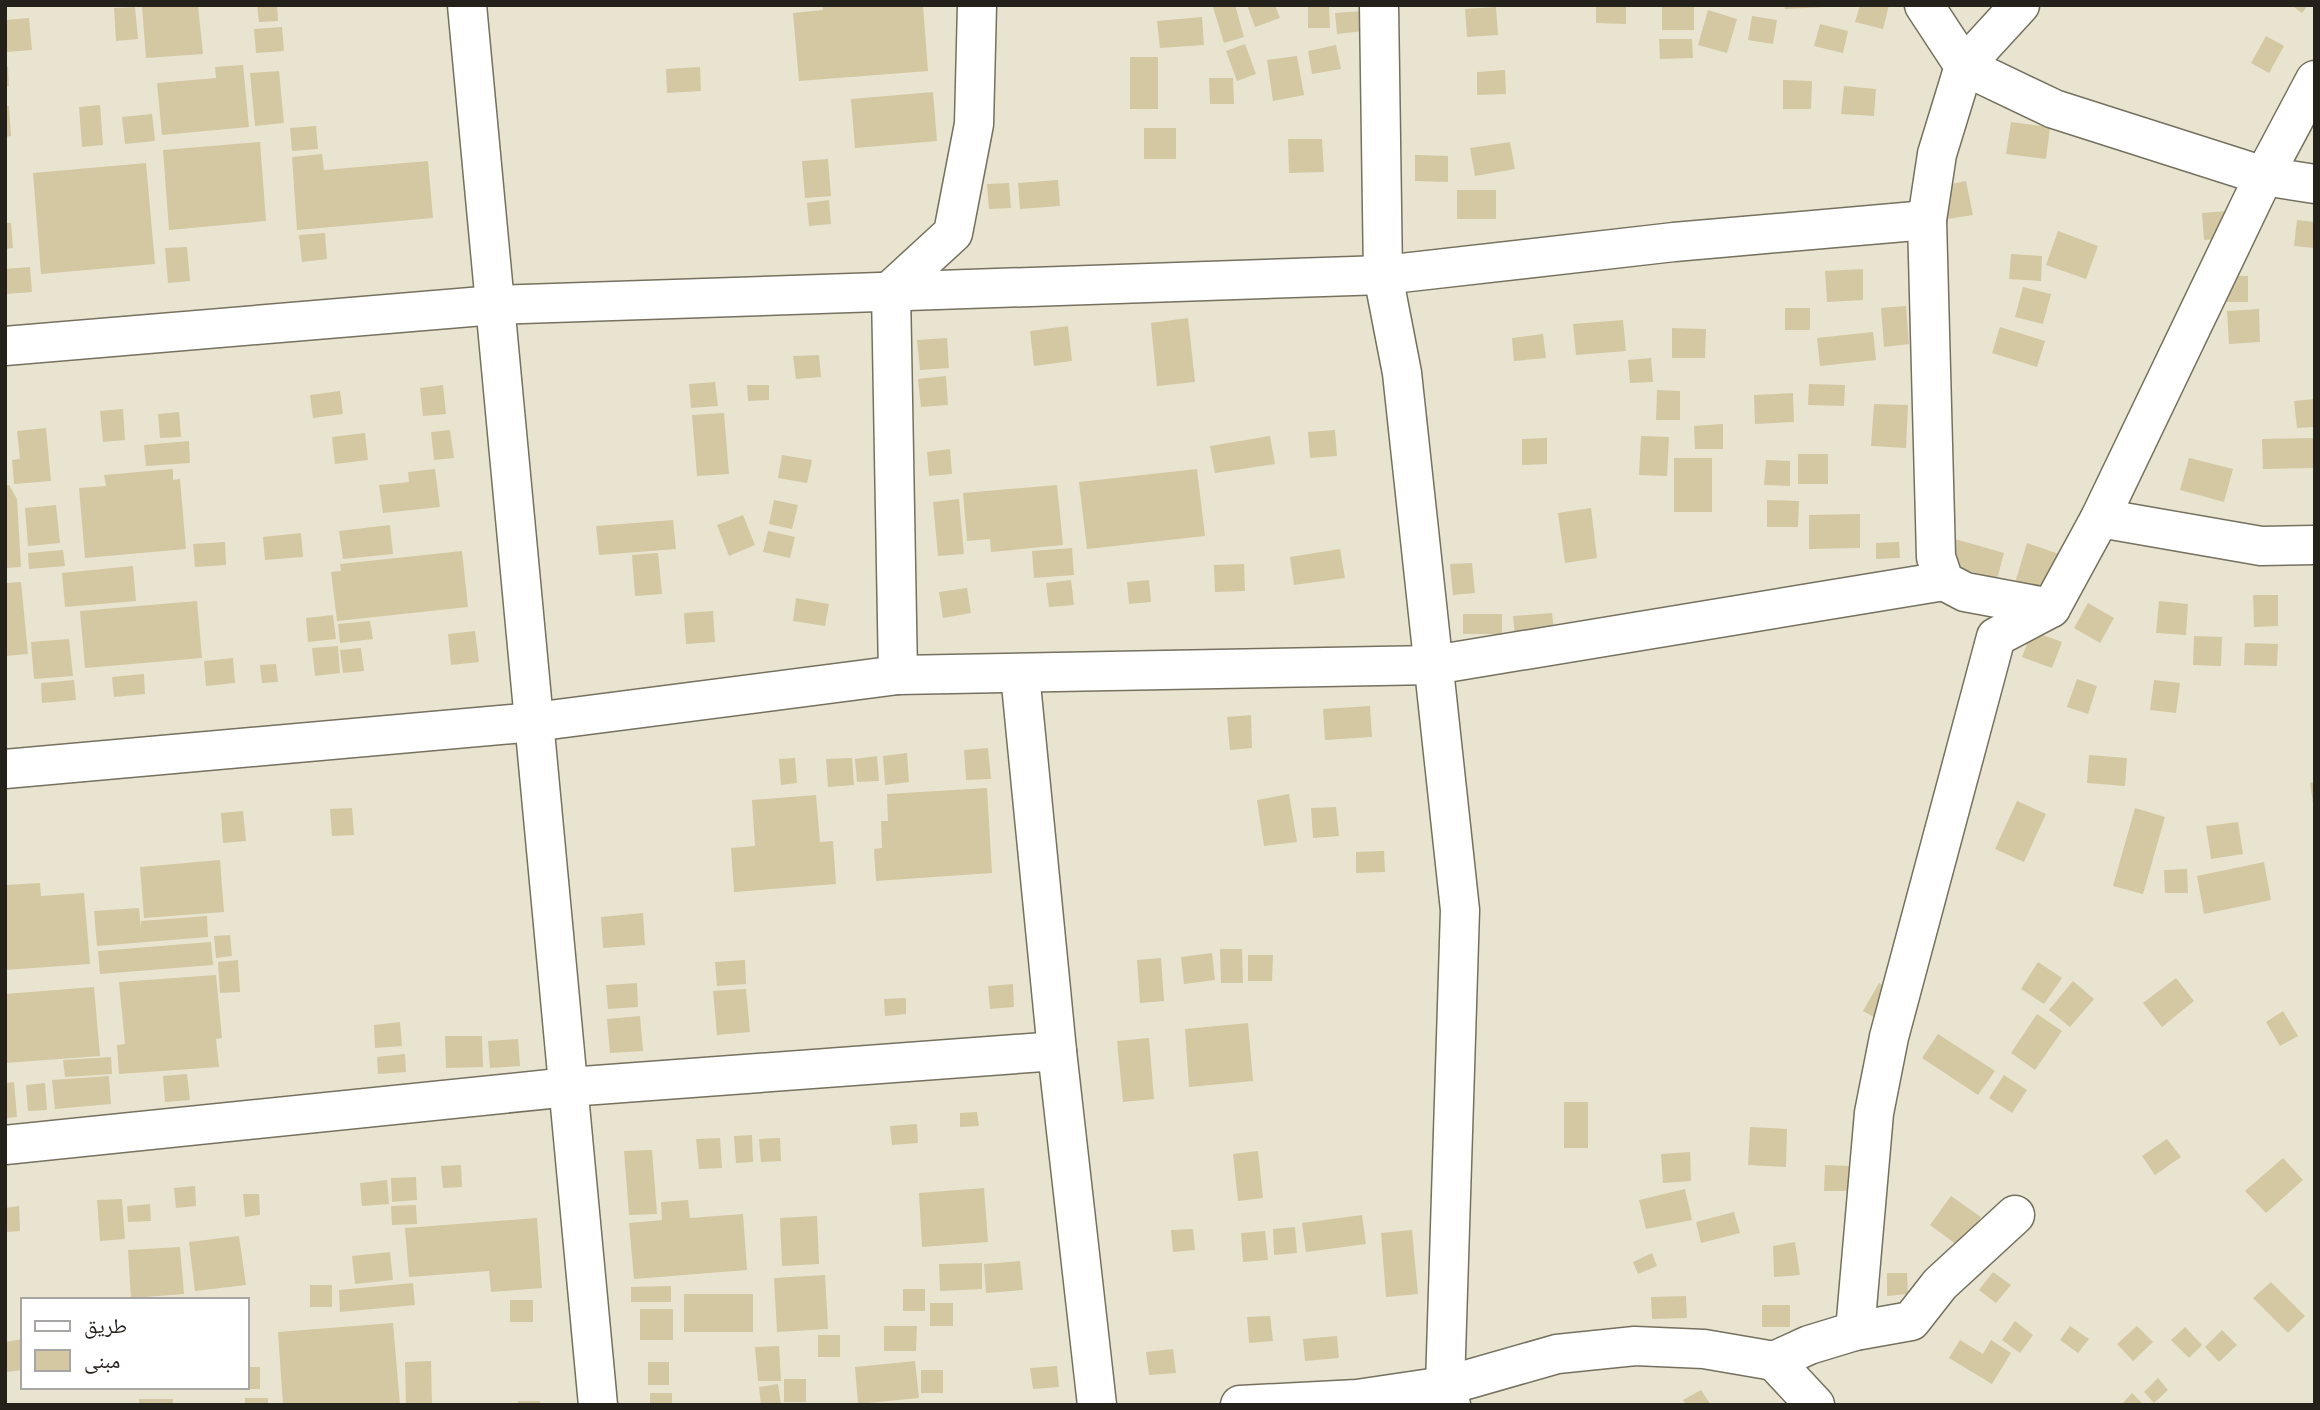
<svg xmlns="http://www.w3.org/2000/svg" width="2320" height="1410" font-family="'Public Sans','Noto Naskh Arabic',sans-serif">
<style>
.building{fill:#d3c8a2}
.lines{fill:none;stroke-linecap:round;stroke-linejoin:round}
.minor-casing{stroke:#75715f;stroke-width:41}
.minor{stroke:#fff;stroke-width:38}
</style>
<rect width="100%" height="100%" fill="#e9e4d0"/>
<g class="building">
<polygon points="142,5 198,5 203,54 146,58"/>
<polygon points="257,5 277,5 278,21 259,22"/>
<polygon points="822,5 923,5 928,71 799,81 793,13 823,10"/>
<polygon points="1221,5 1235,5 1244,37 1224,43 1213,7"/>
<polygon points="1247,5 1275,5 1280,18 1255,27"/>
<polygon points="1596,5 1626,5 1626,24 1596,23"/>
<rect x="1662" y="5" width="32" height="25"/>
<polygon points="1784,5 1826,5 1826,7 1785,9"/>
<polygon points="1860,5 1889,5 1883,29 1855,22"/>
<polygon points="2291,5 2308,5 2302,13"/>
<polygon points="135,7 138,39 116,41 114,8"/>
<polygon points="1308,7 1329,7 1330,28 1308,28"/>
<polygon points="1496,7 1498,35 1467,37 1465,9"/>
<polygon points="1708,10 1737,19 1727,53 1698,45"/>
<polygon points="1362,11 1364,31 1337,34 1335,13"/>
<polygon points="1752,16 1777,20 1773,44 1748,40"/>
<polygon points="1202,17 1204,45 1160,48 1157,21"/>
<polygon points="29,18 32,50 6,52 5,20"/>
<polygon points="1820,24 1848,31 1843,53 1814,46"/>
<polygon points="282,27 284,51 256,53 254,29"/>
<polygon points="2266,36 2284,46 2269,73 2251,63"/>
<polygon points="1659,39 1692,39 1693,58 1660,59"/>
<polygon points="1245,44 1256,74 1237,81 1226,51"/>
<polygon points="1336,45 1341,69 1312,74 1308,51"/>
<polygon points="1297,56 1304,95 1273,101 1267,60"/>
<rect x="1130" y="57" width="28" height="52"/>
<polygon points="243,65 249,127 162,135 157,83 216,78 215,67"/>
<polygon points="5,67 8,67 9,86 5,86"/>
<polygon points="700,67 701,91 667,93 666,69"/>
<polygon points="1505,70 1506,94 1477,95 1477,72"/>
<polygon points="279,71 284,123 255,126 250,73"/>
<polygon points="1209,78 1233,78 1234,104 1210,104"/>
<polygon points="1783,80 1812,81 1811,109 1783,109"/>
<polygon points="1844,86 1876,89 1874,116 1841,114"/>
<polygon points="933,92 937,141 855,148 851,99"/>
<polygon points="100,105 103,145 82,147 79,107"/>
<polygon points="5,106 9,106 11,136 5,137"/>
<polygon points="152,114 155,141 125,144 122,117"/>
<polygon points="2011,122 2050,127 2046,159 2006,154"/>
<polygon points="316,126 318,149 292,151 290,128"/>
<rect x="1144" y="128" width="32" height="31"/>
<polygon points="1288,139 1322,139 1324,172 1289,173"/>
<polygon points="260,142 266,221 169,230 163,150"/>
<polygon points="1510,142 1515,169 1475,176 1470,148"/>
<polygon points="322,154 324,170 428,161 433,218 297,230 292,157"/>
<polygon points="1415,155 1448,156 1448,182 1415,181"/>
<polygon points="828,159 831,196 805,198 802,161"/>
<polygon points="146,163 155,264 41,274 33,173"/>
<polygon points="1058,180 1060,206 1020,209 1018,183"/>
<polygon points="1966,181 1973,215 1948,219 1941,186"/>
<polygon points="1009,183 1011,208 989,209 987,184"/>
<rect x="1457" y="190" width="39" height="29"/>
<polygon points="829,200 831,224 809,226 807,203"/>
<polygon points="2227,211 2230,238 2204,240 2202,213"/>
<polygon points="2297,220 2315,222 2315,248 2294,246"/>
<polygon points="5,223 11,223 13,248 5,249"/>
<polygon points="2058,231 2098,246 2086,279 2046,265"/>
<polygon points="325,233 327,259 302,262 299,235"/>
<polygon points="187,247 190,281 168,283 165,248"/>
<polygon points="2011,254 2042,256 2041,281 2009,279"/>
<polygon points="30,267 32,292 5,294 5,269"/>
<polygon points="1863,269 1863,300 1827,302 1825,271"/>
<rect x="2221" y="276" width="27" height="26"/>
<polygon points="2023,287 2051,294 2043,324 2015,317"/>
<polygon points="1906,306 1909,344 1884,347 1881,308"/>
<rect x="1785" y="308" width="25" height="22"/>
<polygon points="2259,309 2260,342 2229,344 2227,311"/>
<polygon points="1188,318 1195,382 1157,386 1151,323"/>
<polygon points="1623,320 1626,351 1576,355 1573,324"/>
<polygon points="1068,326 1072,361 1034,366 1030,331"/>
<polygon points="2000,327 2045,341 2037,367 1992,353"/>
<polygon points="1672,328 1706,329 1705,358 1672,358"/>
<polygon points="1873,332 1876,360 1820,366 1817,338"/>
<polygon points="1543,334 1546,358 1514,361 1512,338"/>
<polygon points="947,338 949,368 920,370 917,340"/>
<polygon points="819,355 821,377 796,379 793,356"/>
<polygon points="1651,358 1653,382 1630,383 1628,360"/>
<polygon points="946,376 948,405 921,407 918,379"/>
<polygon points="715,382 718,406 691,408 689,384"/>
<polygon points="1809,384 1845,385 1844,406 1808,405"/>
<polygon points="443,385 446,414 423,416 420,388"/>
<polygon points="747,385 769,385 769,400 748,401"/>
<polygon points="1657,390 1680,391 1680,420 1656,420"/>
<polygon points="340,391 343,414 313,418 310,395"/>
<polygon points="1793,393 1794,422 1755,424 1754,395"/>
<polygon points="2315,399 2315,427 2297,428 2294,401"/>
<polygon points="1874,404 1908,405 1906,448 1871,446"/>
<polygon points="123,409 125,440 103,442 100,411"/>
<polygon points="179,412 181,437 160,438 158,414"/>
<polygon points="724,413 729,474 697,476 692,415"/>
<polygon points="1723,424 1723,449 1695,449 1694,426"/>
<polygon points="46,428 51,481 14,484 12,460 20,459 17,431"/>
<polygon points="450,430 454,458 434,460 431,432"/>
<polygon points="1335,430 1337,456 1310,458 1308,432"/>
<polygon points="365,433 368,460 335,464 332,437"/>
<polygon points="1270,436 1275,464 1215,473 1210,446"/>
<polygon points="1641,436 1669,437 1667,476 1639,475"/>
<polygon points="1547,438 1547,464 1522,465 1522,439"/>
<polygon points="2315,438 2315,468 2263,469 2262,439"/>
<polygon points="189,441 190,463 146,466 144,445"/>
<polygon points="950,449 952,474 929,476 927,452"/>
<rect x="1798" y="454" width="30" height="30"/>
<polygon points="782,455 812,460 807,483 778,478"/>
<rect x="1674" y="458" width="38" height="54"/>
<polygon points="2189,458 2233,469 2224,502 2180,490"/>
<polygon points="1766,460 1790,461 1790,486 1764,485"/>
<polygon points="173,469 173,480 180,479 186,549 85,558 79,488 106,486 104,475"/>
<polygon points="435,469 440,507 383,513 379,485 409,482 408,472"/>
<polygon points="1197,469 1205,536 1087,549 1079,482"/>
<polygon points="5,485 9,485 17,499 21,567 5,568"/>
<polygon points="1057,485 1063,545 991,552 990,539 967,541 963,493"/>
<polygon points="959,499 964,554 938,556 933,502"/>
<polygon points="774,500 798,505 792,529 769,524"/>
<polygon points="1767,500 1799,501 1798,527 1767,527"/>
<polygon points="56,505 60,543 28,546 25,508"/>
<polygon points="1591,508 1597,558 1565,563 1558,513"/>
<polygon points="1860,514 1860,548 1809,549 1809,515"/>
<polygon points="743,515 755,545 729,556 717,525"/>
<polygon points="673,520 676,549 599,555 596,526"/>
<polygon points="390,525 393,554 343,559 339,531"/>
<polygon points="768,531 795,537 790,558 763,552"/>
<polygon points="301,533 303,557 265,560 263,537"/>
<polygon points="1955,539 2004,553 1997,579 1948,565"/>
<polygon points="225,542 226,565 195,567 193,544"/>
<polygon points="1899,542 1900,558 1876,559 1876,543"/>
<polygon points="2027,543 2059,554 2046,596 2014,586"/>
<polygon points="1072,548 1074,575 1034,578 1032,551"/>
<polygon points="1340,549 1345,578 1294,585 1290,557"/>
<polygon points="63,550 65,566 29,569 28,553"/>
<polygon points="462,551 468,607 337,621 331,572 341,571 340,564"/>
<polygon points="658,553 662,594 635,596 632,555"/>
<polygon points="1472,563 1475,593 1453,595 1450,564"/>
<polygon points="1244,564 1245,591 1215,592 1214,565"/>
<polygon points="133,566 136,601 65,607 62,573"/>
<polygon points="1071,580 1074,605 1049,607 1046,583"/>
<polygon points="1149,580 1151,602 1129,604 1127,582"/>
<polygon points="21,582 28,654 5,656 5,583"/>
<polygon points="967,588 971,613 943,618 939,592"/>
<polygon points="2253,595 2278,595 2278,626 2254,627"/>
<polygon points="796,598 829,604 825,626 793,621"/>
<polygon points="197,601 202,658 85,668 80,611"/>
<polygon points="2159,601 2188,604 2186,635 2156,633"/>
<polygon points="2088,603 2114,618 2100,643 2074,628"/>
<polygon points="713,611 715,642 686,644 684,613"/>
<polygon points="1552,613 1554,631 1515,636 1513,616"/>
<rect x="1463" y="614" width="39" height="20"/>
<polygon points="333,615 336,639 308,642 306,618"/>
<polygon points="370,621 373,639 340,643 338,624"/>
<polygon points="475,631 479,662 451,665 448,634"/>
<polygon points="2032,631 2062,642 2052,668 2022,657"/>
<polygon points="2194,636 2222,637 2221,666 2193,665"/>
<polygon points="69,639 73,676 34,679 31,642"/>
<polygon points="2245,643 2278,644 2277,666 2244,665"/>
<polygon points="338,646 340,673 315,676 312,648"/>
<polygon points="361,648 364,671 343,673 340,650"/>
<polygon points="233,658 235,683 206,686 204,661"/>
<polygon points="276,664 278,682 262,683 260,665"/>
<polygon points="144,674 145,694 114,697 112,677"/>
<polygon points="2077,679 2097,686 2088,714 2067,707"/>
<polygon points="74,680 76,700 42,703 41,683"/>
<polygon points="2154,680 2180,683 2176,713 2150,710"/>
<polygon points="1370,706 1372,737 1325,740 1323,709"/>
<polygon points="1251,715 1252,748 1230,750 1227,717"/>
<polygon points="988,748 991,779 966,780 964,750"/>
<polygon points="907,753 909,782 885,785 883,756"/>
<polygon points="2089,755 2127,758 2125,786 2087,783"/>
<polygon points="877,756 879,781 857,782 855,759"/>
<polygon points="795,758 797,783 781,785 779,759"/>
<polygon points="852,758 854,785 828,787 826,759"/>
<polygon points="2315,782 2315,803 2313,803 2310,783"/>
<polygon points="987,788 992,873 876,881 874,849 882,848 881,821 888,821 887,794"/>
<polygon points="1289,794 1297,842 1264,846 1257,800"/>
<polygon points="816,795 820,842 833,841 836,884 734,892 731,848 755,846 752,800"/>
<polygon points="2017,801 2046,814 2024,862 1995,849"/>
<polygon points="1336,807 1339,836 1313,838 1311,808"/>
<polygon points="352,808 354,835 332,836 330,809"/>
<polygon points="2135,808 2165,817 2143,894 2113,886"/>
<polygon points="243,811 246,841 223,843 221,813"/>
<polygon points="2238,822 2243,854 2211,859 2206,826"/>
<polygon points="1384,851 1385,872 1356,873 1356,852"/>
<polygon points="220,860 224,912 144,918 140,867"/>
<polygon points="2264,862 2271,900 2204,914 2197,876"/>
<polygon points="2187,869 2188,893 2165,893 2164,870"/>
<polygon points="40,883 41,896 84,893 90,964 5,970 6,885"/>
<polygon points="139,908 141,930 141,921 207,916 208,937 97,946 94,911"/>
<polygon points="643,913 645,945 603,948 601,917"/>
<polygon points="230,935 232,956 216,958 214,936"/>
<polygon points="211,942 213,965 100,974 98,951"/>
<polygon points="1220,949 1242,949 1243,983 1221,983"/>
<polygon points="1212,953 1215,980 1184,984 1181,957"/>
<polygon points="1248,955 1273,955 1272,981 1248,981"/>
<polygon points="1161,958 1164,1001 1140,1003 1137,960"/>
<polygon points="238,960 240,992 220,993 218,962"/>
<polygon points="745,960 746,984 717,986 715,962"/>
<polygon points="2038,962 2062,978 2044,1004 2021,989"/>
<polygon points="216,975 222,1038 216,1039 219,1067 119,1074 117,1045 125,1044 119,982"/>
<polygon points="2176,978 2194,1001 2162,1027 2143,1003"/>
<polygon points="2073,981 2094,999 2070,1027 2049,1010"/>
<polygon points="637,983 638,1007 608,1009 606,985"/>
<polygon points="1879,983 1898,993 1883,1022 1863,1011"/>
<polygon points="1013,984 1014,1007 990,1009 988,986"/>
<polygon points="94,987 100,1056 5,1063 5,994"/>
<polygon points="746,989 750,1032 717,1035 713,991"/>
<polygon points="906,998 906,1014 885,1016 884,999"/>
<polygon points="2283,1011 2298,1036 2280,1046 2266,1022"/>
<polygon points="2037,1014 2062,1031 2035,1070 2011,1053"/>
<polygon points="640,1016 643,1051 610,1053 607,1019"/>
<polygon points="400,1022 402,1046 375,1048 374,1025"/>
<polygon points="1248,1023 1253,1081 1189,1087 1185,1029"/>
<polygon points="1938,1034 1995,1071 1978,1095 1922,1058"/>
<polygon points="445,1036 482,1036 483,1067 446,1068"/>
<polygon points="1149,1038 1154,1099 1123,1102 1117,1041"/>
<polygon points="518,1039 520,1066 490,1068 488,1041"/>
<polygon points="405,1054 406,1072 378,1074 377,1057"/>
<polygon points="111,1057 112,1074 65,1077 63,1060"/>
<polygon points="187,1074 190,1100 165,1102 163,1076"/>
<polygon points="2004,1075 2027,1090 2012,1113 1989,1098"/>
<polygon points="109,1076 111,1104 55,1109 52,1080"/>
<polygon points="14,1082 17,1117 5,1118 5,1083"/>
<polygon points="45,1083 47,1110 28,1111 26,1085"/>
<rect x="1564" y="1102" width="24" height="46"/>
<polygon points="977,1112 979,1126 960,1127 960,1113"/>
<polygon points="917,1124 918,1143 892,1145 890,1126"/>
<polygon points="1750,1127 1787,1129 1786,1167 1748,1165"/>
<polygon points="752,1135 753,1162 736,1163 734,1136"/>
<polygon points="720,1138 722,1168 699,1169 696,1139"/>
<polygon points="780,1138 781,1161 761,1162 759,1139"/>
<polygon points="2167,1139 2181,1157 2155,1175 2142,1156"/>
<polygon points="652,1150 657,1214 629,1215 624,1151"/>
<polygon points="1258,1151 1263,1198 1238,1201 1233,1154"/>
<polygon points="1690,1152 1691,1181 1663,1183 1661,1154"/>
<polygon points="2283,1158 2303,1180 2266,1213 2245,1191"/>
<polygon points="461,1165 462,1187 443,1188 441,1166"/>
<polygon points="1825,1165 1849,1166 1849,1191 1824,1191"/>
<polygon points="416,1177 417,1200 392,1202 391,1178"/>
<polygon points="387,1180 389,1204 362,1206 360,1183"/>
<polygon points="195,1186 196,1206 176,1208 174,1188"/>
<polygon points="984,1188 988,1242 922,1247 919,1193"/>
<polygon points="1685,1189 1692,1220 1646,1229 1639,1200"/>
<polygon points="243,1194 259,1194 260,1215 245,1217"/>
<polygon points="1951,1196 1981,1217 1960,1247 1930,1225"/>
<polygon points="122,1199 125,1239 100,1241 97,1200"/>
<polygon points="688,1200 690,1218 743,1214 747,1270 634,1279 629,1223 662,1220 661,1202"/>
<polygon points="150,1204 151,1221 128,1222 127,1206"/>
<polygon points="416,1205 417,1224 392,1225 391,1206"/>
<polygon points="19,1206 20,1231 5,1232 5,1208"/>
<polygon points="1734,1212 1740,1233 1701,1243 1696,1222"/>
<polygon points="1362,1215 1366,1244 1306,1252 1302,1223"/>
<polygon points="817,1216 819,1264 782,1266 780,1218"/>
<polygon points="537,1218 542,1288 491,1292 489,1271 409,1277 405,1228"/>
<polygon points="1295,1227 1297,1253 1274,1255 1273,1229"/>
<polygon points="1193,1229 1195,1250 1173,1252 1171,1230"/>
<polygon points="1412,1230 1418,1294 1386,1297 1381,1233"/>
<polygon points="1265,1231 1268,1260 1243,1262 1241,1233"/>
<polygon points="239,1236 246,1285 195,1291 189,1242"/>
<polygon points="1795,1242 1800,1275 1774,1277 1773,1246"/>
<polygon points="180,1247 184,1294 131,1298 128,1250"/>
<polygon points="390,1252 393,1280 355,1284 352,1256"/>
<polygon points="1652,1253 1657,1266 1638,1274 1633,1262"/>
<polygon points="1020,1261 1023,1290 986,1293 984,1264"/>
<polygon points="982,1263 982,1289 940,1291 939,1264"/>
<polygon points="1993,1272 2011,1285 1996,1303 1979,1290"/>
<polygon points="1887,1273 1907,1273 1908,1294 1887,1296"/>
<polygon points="825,1275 828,1329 777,1332 774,1278"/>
<polygon points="2271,1282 2305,1316 2288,1333 2253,1298"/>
<polygon points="413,1283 415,1305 340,1312 339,1290"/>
<rect x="310" y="1285" width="22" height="22"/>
<polygon points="671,1286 671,1302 631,1302 631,1287"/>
<rect x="903" y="1289" width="22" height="22"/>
<rect x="684" y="1294" width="69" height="38"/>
<polygon points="1686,1296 1687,1318 1652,1319 1651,1297"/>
<rect x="510" y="1300" width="23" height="22"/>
<rect x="930" y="1303" width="23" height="23"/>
<rect x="1762" y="1305" width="28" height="22"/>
<rect x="640" y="1309" width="33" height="31"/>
<polygon points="1270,1316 1273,1341 1249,1343 1247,1317"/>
<polygon points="2015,1321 2033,1335 2020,1353 2002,1340"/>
<polygon points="393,1323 400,1405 283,1405 278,1332"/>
<polygon points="884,1326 917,1326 916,1351 884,1351"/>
<polygon points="2070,1326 2089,1339 2078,1353 2060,1340"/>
<polygon points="2137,1326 2153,1342 2133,1361 2117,1344"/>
<polygon points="2185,1327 2202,1345 2189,1358 2171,1340"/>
<polygon points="2222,1330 2237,1345 2219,1362 2205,1347"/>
<rect x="818" y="1335" width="22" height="22"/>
<polygon points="1337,1336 1339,1358 1305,1361 1303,1339"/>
<polygon points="23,1339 23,1370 6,1372 5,1342"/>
<polygon points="1960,1340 1983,1354 1991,1340 2011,1353 1992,1384 1949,1358"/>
<polygon points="779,1346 781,1381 758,1381 755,1347"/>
<polygon points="1173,1349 1176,1373 1149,1375 1146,1352"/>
<polygon points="431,1361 432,1405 406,1405 405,1362"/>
<polygon points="915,1361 919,1398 858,1404 855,1367"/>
<rect x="648" y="1362" width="21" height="23"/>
<polygon points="1057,1366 1059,1387 1033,1389 1030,1368"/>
<rect x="247" y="1367" width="13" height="22"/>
<rect x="921" y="1370" width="22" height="23"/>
<polygon points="2158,1378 2168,1390 2154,1403 2144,1392"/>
<rect x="784" y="1379" width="22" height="23"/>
<polygon points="778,1384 781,1405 761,1405 759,1387"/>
<polygon points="1701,1390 1711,1405 1686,1405 1683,1400"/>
<rect x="650" y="1393" width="22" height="12"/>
<polygon points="2132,1393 2144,1405 2121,1405"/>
<rect x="245" y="1398" width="23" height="7"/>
<rect x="139" y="1399" width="34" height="6"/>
<rect x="518" y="1401" width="22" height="4"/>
</g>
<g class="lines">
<defs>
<g id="minor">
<polyline points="467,5 598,1405"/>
<polyline points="1379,5 1383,275 1402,373 1460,910 1445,1386 1451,1405"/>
<polyline points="1924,5 1964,66 2054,109 2264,176 2315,184"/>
<polyline points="2020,5 1964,66 1937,154 1927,220 1936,557 1944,581 1965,592 2051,608"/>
<polyline points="5,346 495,305 1383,275 1674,242 1927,220"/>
<polyline points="2100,518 2261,546 2315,545"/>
<polyline points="1020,674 1057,1051 1097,1405"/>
<polyline points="898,675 891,290 953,233 974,124 977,5"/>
<polyline points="5,769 534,722 898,675 1434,665 1944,581"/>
<polyline points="5,1145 569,1087 1057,1051"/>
<polyline points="1855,1331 1874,1113 1889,1037 1996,637 2051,608 2100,518 2264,176 2315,80"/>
<polyline points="1774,1361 1815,1405"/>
<polyline points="1240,1405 1357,1399 1445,1386 1557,1354 1635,1346 1704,1349 1774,1361 1809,1345 1855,1331 1911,1321 1940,1284 2015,1215"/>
</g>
</defs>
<use href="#minor" class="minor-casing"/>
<use href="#minor" class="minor"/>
</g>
<rect width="2320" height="1410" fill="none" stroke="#23211a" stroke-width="14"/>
<rect x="21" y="1298" width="228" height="91" fill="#ffffff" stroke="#a7a6a3" stroke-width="2"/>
<rect x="35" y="1321" width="35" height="10" fill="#ffffff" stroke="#a7a6a3" stroke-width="2"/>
<text x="84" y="1333" font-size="21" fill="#23211a">طريق</text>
<rect x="35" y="1350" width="35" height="21" fill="#d3c8a2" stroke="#a7a6a3" stroke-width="2"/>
<text x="84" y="1368" font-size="21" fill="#23211a">مبنى</text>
</svg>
